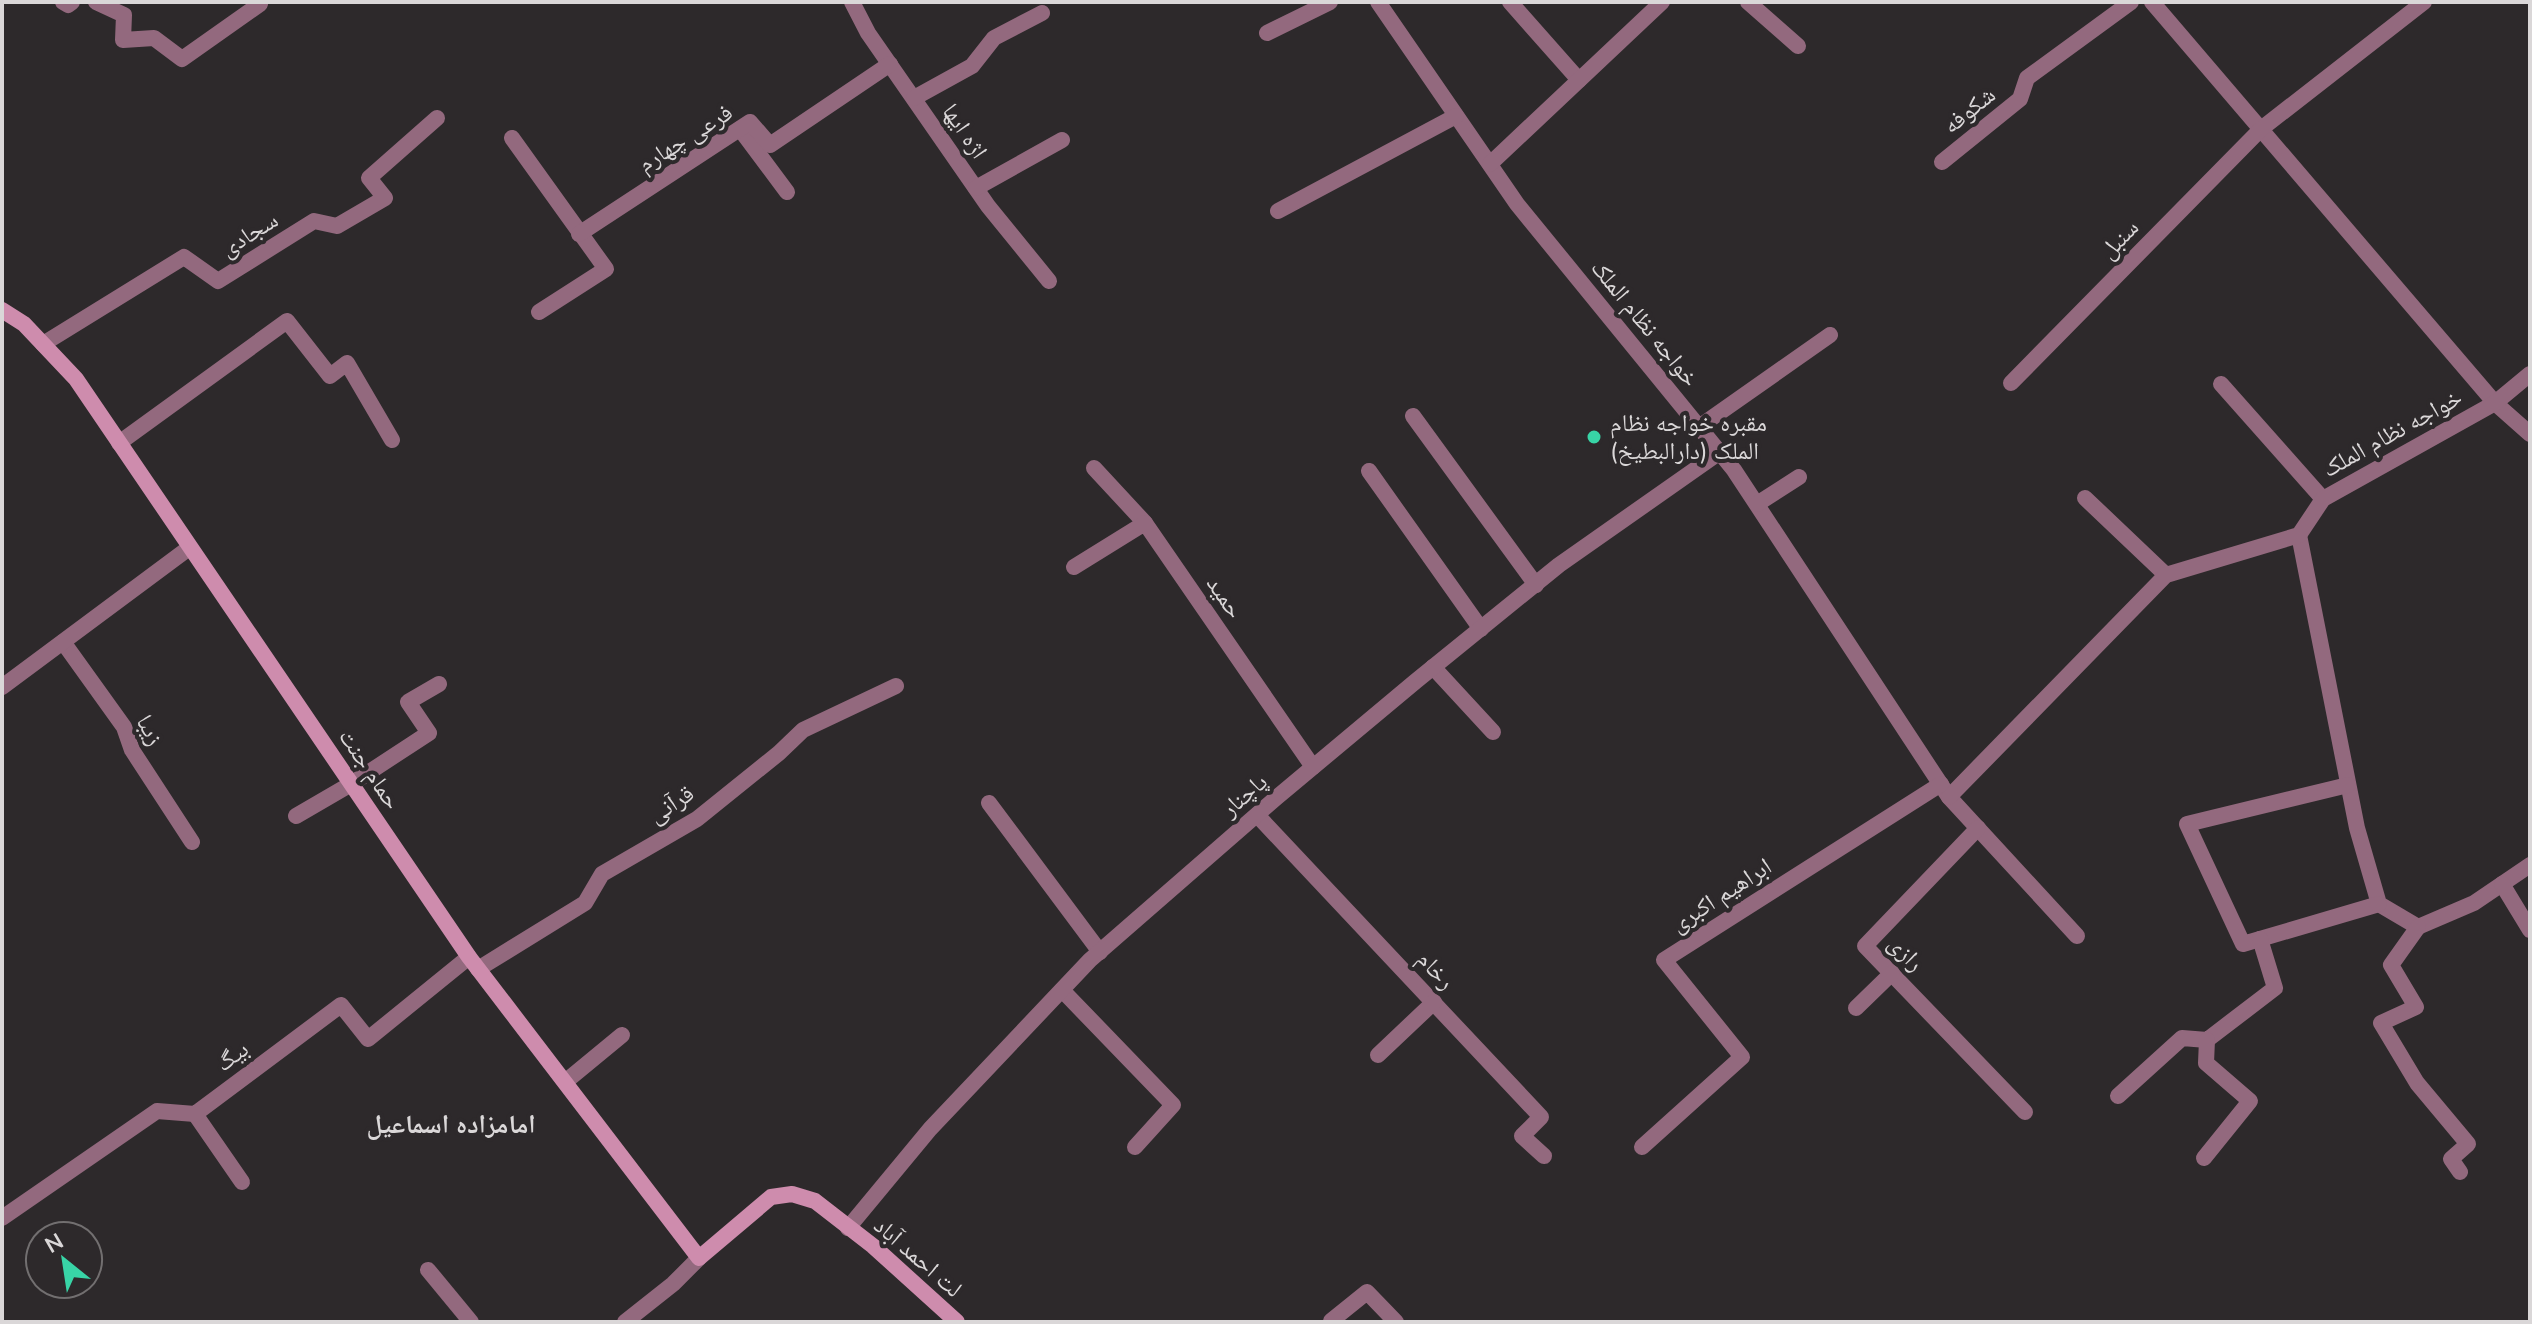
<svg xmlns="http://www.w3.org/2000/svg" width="2532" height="1324" font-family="'Nunito Sans','Noto Naskh Arabic',sans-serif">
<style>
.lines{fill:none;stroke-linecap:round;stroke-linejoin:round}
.street{stroke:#93697e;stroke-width:16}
.secondary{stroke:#ce8cad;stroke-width:16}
.poi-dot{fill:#38d4a6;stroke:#2d292b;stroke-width:3}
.labels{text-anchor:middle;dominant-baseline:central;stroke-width:8;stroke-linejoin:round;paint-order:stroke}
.street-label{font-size:24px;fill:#dad7d8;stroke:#2d292b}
.poi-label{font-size:24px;fill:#dad7d8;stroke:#2d292b;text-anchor:start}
.neighbourhood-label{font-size:26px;font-weight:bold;fill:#dad7d8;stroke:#2d292b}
</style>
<rect width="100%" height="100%" fill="#2d292b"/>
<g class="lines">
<g class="street">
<polyline points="63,2 68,5 72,2"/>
<polyline points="96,2 124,15 123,40 154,38 182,59 260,4"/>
<polyline points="852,2 868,33 988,206 1049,281"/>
<polyline points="1378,2 1517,204 1734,470 1949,797 2077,936"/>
<polyline points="1510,2 1579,80"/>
<polyline points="1748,2 1798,46"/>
<polyline points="2152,2 2495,403 2530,434"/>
<polyline points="1267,33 1330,2"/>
<polyline points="914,98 972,66 994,38 1042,13"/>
<polyline points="740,129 787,192"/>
<polyline points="512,138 606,269 539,312"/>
<polyline points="1942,162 2020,99 2027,78 2131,2"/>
<polyline points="1490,164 1662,2"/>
<polyline points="976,188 1062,140"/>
<polyline points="1278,211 1456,116"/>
<polyline points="579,234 750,122 770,145 890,64"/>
<polyline points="43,344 184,257 218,281 314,221 337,226 385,198 369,178 437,118"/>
<polyline points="2011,383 2261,129 2424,2"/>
<polyline points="2221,384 2323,499"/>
<polyline points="1413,416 1536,585"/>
<polyline points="1699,427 1830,335"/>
<polyline points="119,443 287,321 330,376 347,363 392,440"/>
<polyline points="1094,468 1145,523"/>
<polyline points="1369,471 1481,629"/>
<polyline points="2085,498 2166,575"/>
<polyline points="1757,504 1799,477"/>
<polyline points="2299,535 2357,828 2379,904 2418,927 2474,903 2530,865"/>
<polyline points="1074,567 1145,523 1313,767"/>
<polyline points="63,642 124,727 132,750 192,842"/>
<polyline points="1433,667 1493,732"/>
<polyline points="2,687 189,548"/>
<polyline points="2348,785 2187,824 2243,944 2379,904"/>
<polyline points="1949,797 2166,575 2299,535 2323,499 2495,403 2530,374"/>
<polyline points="989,803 1100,952"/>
<polyline points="1257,815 1541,1117 1522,1136 1544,1156"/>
<polyline points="296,816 351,784 429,733 408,702 439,684"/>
<polyline points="1978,828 1865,946 2025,1112"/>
<polyline points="2502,884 2530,930"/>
<polyline points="2418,927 2391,965 2416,1007 2381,1023 2417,1083 2468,1144 2451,1159 2460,1172"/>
<polyline points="478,969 585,903 602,874 697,819 779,753 803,730 896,686"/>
<polyline points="1062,990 1173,1105 1135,1147"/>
<polyline points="1856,1008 1892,973"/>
<polyline points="1378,1055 1434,1002"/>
<polyline points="565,1082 622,1035"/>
<polyline points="2118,1096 2182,1038 2207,1040 2275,988 2260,939"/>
<polyline points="195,1114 242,1182"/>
<polyline points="1642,1147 1742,1057 1664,960 1941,784"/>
<polyline points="2204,1158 2250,1101 2206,1063 2207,1040"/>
<polyline points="2,1218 157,1111 195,1114 341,1005 368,1039 469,957"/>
<polyline points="848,1228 930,1129 1090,960 1276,798 1416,681 1559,565 1720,452"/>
<polyline points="428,1270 471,1322"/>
<polyline points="1331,1321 1367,1292 1396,1322"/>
<polyline points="625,1322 673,1284 699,1258"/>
</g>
<polyline class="secondary" points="2,310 24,324 76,379 469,957 699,1258 771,1197 792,1194 815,1201 873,1246 957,1322"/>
</g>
<circle class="poi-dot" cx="1594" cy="437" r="8"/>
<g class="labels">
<g class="street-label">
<text transform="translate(1969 110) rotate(-39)">شکوفه</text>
<text transform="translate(965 131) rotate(56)">اژه ایها</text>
<text transform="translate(685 138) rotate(-32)">فرعی چهارم</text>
<text transform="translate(249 234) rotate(-32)">سجادی</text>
<text transform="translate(2119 239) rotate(-46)">سنبل</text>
<text transform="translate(1645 323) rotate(51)">خواجه نظام الملک</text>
<text transform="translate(2392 433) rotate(-29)">خواجه نظام الملک</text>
<text transform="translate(1225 597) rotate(56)">حمید</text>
<text transform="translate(150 730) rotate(62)">زیبا</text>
<text transform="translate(370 769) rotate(56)">حمام جنت</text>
<text transform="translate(1244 795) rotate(-41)">پاچنار</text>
<text transform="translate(671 804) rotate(-33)">قرآنی</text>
<text transform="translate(1721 895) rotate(-33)">ابراهیم اکبری</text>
<text transform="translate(1906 953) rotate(46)">رازی</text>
<text transform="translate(1436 970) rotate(47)">رخام</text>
<text transform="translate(232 1056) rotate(-37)">بیگ</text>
<text transform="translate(918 1257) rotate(41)">لت احمد آباد</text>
</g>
<g class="poi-label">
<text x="1610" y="423">مقبره خواجه نظام<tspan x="1610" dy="28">الملک (دارالبطیخ)</tspan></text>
</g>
<g class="neighbourhood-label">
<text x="451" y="1124">امامزاده اسماعیل</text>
</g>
</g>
<rect width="2532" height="1324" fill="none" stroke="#dad7d8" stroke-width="8"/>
<g transform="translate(64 1260) rotate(330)"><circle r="38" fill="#2d292b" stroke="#726f70" stroke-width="2"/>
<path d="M0-6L14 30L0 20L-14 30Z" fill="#38d4a6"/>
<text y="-12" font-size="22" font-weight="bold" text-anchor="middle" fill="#dad7d8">N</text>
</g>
</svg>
